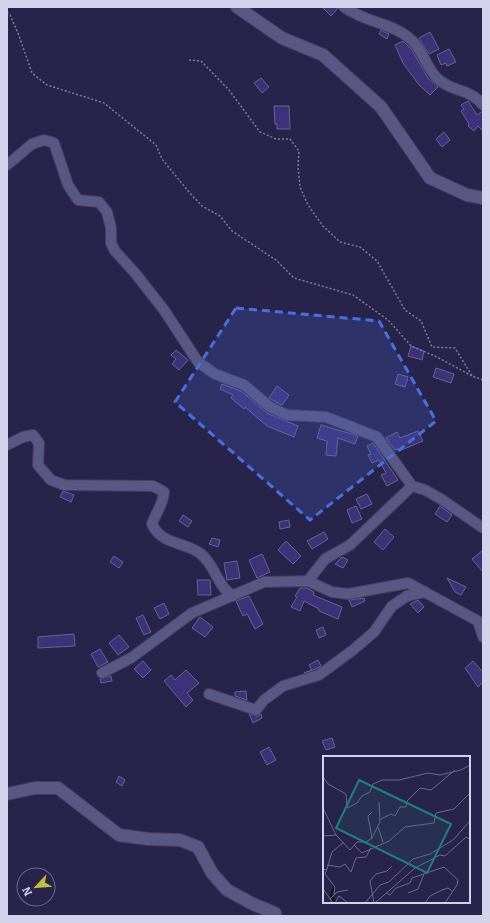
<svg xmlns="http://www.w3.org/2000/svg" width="490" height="923" font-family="Bitter,serif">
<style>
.building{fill:#3d317a;stroke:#676491}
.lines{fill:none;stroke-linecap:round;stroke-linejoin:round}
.street-casing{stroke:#443e61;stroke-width:12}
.secondary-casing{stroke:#443e61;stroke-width:14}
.path{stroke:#7e7b9c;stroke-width:1.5;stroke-dasharray:2 2;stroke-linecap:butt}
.street{stroke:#595783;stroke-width:10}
.secondary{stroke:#595783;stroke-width:12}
.marked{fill:#4a6fdd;fill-opacity:0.2;stroke:#4a6fdd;stroke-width:3;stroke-dasharray:8 5;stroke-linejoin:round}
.inset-river{fill:none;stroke:#1a1800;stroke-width:2}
.inset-road{fill:none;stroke:#6c698b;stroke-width:1}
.view{fill:#227f7a;fill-opacity:0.15;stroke:#227f7a;stroke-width:2}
.inset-edge{fill:none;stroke:#d2d2eb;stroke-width:2}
</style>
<rect width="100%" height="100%" fill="#28234b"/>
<g class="building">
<polygon points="322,7 338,7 338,8 331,16"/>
<polygon points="381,30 389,34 387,39 379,34"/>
<polygon points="430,32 439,49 429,54 419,38"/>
<polygon points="403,41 412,50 428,78 438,87 430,95 419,85 403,63 395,45"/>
<polygon points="449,49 456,62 447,66 446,63 441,65 437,55"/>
<polygon points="261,78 269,87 262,93 254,83"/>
<polygon points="468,101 477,115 483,111 483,131 478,126 474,131 468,126 469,124 461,111 464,109 461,105"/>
<polygon points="274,106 289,106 290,129 277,129 277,124 275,124"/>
<polygon points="444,132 450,140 442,147 436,139"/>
<polygon points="411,346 424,351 422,360 408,356"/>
<polygon points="176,350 188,360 179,370 172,364 176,359 171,355"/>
<polygon points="436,368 454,374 451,383 433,377"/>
<polygon points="398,374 408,377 405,387 395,384"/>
<polygon points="222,384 241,391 267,413 298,426 294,437 267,426 245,407 244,409 231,398 233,395 220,389"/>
<polygon points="277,386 289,395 282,405 269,398"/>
<polygon points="321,425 358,436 355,444 338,438 336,456 326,455 327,441 317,438"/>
<polygon points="418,431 423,441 399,451 398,449 395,450 386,438 397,432 400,438"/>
<polygon points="373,443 398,480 387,486 381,475 386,473 379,460 372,463 368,455 371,454 367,446"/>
<polygon points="63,491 74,495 71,502 60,497"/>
<polygon points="367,494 372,504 361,509 356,499"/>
<polygon points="356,506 362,519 352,523 347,510"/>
<polygon points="440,506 452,515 447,522 435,514"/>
<polygon points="183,515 192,521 188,527 179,521"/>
<polygon points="289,520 290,527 280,529 279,522"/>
<polygon points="385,529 394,537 383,550 374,542"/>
<polygon points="324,532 328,539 312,549 307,541"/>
<polygon points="212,538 220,540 218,547 209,544"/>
<polygon points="286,541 301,556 293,564 278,550"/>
<polygon points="483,550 483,572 472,559"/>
<polygon points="262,554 270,572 257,578 249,560"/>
<polygon points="114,556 123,562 119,568 110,562"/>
<polygon points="342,557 348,560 343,568 335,564"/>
<polygon points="237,561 240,578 227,580 224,563"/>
<polygon points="447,578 466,587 461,595 455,592"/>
<polygon points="197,580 210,580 211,595 198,595"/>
<polygon points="300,588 307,588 314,592 313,595 342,607 338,619 319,611 319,609 304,601 300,611 291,607 297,597 295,596"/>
<polygon points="249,596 263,624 255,629 247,614 243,616 236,601"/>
<polygon points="364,598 365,601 352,607 349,600"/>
<polygon points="418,600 424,607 418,613 410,604"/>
<polygon points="164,603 169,614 160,619 154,608"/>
<polygon points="143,615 151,632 144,635 136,618"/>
<polygon points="200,617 213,627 205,637 192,628"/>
<polygon points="323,627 326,635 319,638 316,630"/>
<polygon points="74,634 75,646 38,648 38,637"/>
<polygon points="119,635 129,647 118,655 109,643"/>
<polygon points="100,649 108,662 98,667 91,654"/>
<polygon points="318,660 321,666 316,669 304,673 312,670 309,665"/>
<polygon points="143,661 151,670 143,678 134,669"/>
<polygon points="473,661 483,672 483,682 478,687 465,668"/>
<polygon points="186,670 199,683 187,693 193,700 186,707 164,681 171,675 175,680"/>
<polygon points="111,676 112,681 101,683 100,679"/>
<polygon points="246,691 247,700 235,696 235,692"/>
<polygon points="249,714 257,716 261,714 262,718 253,723"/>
<polygon points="332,738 335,747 326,750 322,741"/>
<polygon points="269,747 276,760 267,765 260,752"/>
<polygon points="119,776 125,780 122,786 116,782"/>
</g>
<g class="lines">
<defs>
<g id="street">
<path d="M344,7C364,22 389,22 408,37C423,48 425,67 438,79C453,93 468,87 483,105"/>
<polyline points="7,165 32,144 44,140 54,143 68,185 78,200 99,202 107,212 111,228 111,243 115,251 135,273 164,310 198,362 215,374 244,385 270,407 287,415 326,417 377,437 412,486 425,490 441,499 483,528"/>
<path d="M7,445L23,437L33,435L39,443L38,465L51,480L64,485L153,486L164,492C163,505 156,512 152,524C161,545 186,542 201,554C211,562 215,575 222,585C224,589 229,593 233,596"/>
<polyline points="308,581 325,559 350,545 412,486"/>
<polyline points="102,673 131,658 192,613 264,582 308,581 332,592 348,594 408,583 478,621 483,637"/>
<polyline points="209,694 256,710 264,700 283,686 319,675 353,650 374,632 392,606 407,596 425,592"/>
</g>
<g id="secondary">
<polyline points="237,7 282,38 323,55 381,107 430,178 467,195 483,198"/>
<polyline points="7,794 35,788 58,788 119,835 148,839 180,840 198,847 212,873 227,890 253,904 275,913 274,916"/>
</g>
</defs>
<use href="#street" class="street-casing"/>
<use href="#secondary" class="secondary-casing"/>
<g class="path">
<polyline points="7,12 10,15 18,33 32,73 47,85 104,103 156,145 162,159 188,191 202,206 220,216 232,231 276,260 294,278 353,295 388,320 411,346 437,357 472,376"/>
<polyline points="189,60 201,61 229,90 260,132 276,139 290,139 299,151 298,167 300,187 308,205 323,226 340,242 360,247 377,261 405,310 421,321 432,347 455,348 472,376 483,380"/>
</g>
<use href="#street" class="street"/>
<use href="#secondary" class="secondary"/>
</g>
<path class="marked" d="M236,308L379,321L436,421L310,520L175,402Z"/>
<g transform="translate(323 756)">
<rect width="147" height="147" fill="#28234b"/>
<path class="inset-river" d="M11,131L8,139L12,147"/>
<path class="inset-road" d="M0,21L5,28L23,38L24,52L34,47L39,40L47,36L50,28L59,24H76L105,17L117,19L138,14L147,9M0,52L13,79L0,80M58,63L68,58L72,60L77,51H83L84,45L97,32L108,34L132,14M55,71L60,86M13,79L27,94L34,86H43L49,82L57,66L56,46M49,82L45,60L49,56M31,89L39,97L66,85L82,71L111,67L113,57L131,53L147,37M4,109L17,111L22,108L28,116L33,102L43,101L48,92M4,113L2,118L12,131L11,138M0,114L4,113L9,96L21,86M0,133L10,147M63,137L67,139L73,132L87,127L89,122L121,111L135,124L134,129L122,147M85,137L95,133L101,118M7,143L14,136L25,134M12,147L16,140L25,147M42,147L57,129L66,126L90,103L107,98L130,84L147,65M51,147L47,125L53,118L64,115L69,110M52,147L92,112L117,99L122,100L143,81L147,83M102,147L107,140L119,134L125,132L129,135"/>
<path class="view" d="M36,24L128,68L104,117L13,72Z"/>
<rect width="147" height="147" class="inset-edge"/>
</g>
<rect width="490" height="923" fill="none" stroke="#d2d2eb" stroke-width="16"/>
<g transform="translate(36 887) rotate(244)"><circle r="19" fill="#28234b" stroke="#6c698b"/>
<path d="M0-3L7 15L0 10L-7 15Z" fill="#c3bd3e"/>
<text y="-6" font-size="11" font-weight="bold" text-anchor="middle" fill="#d2d2eb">N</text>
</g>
</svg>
